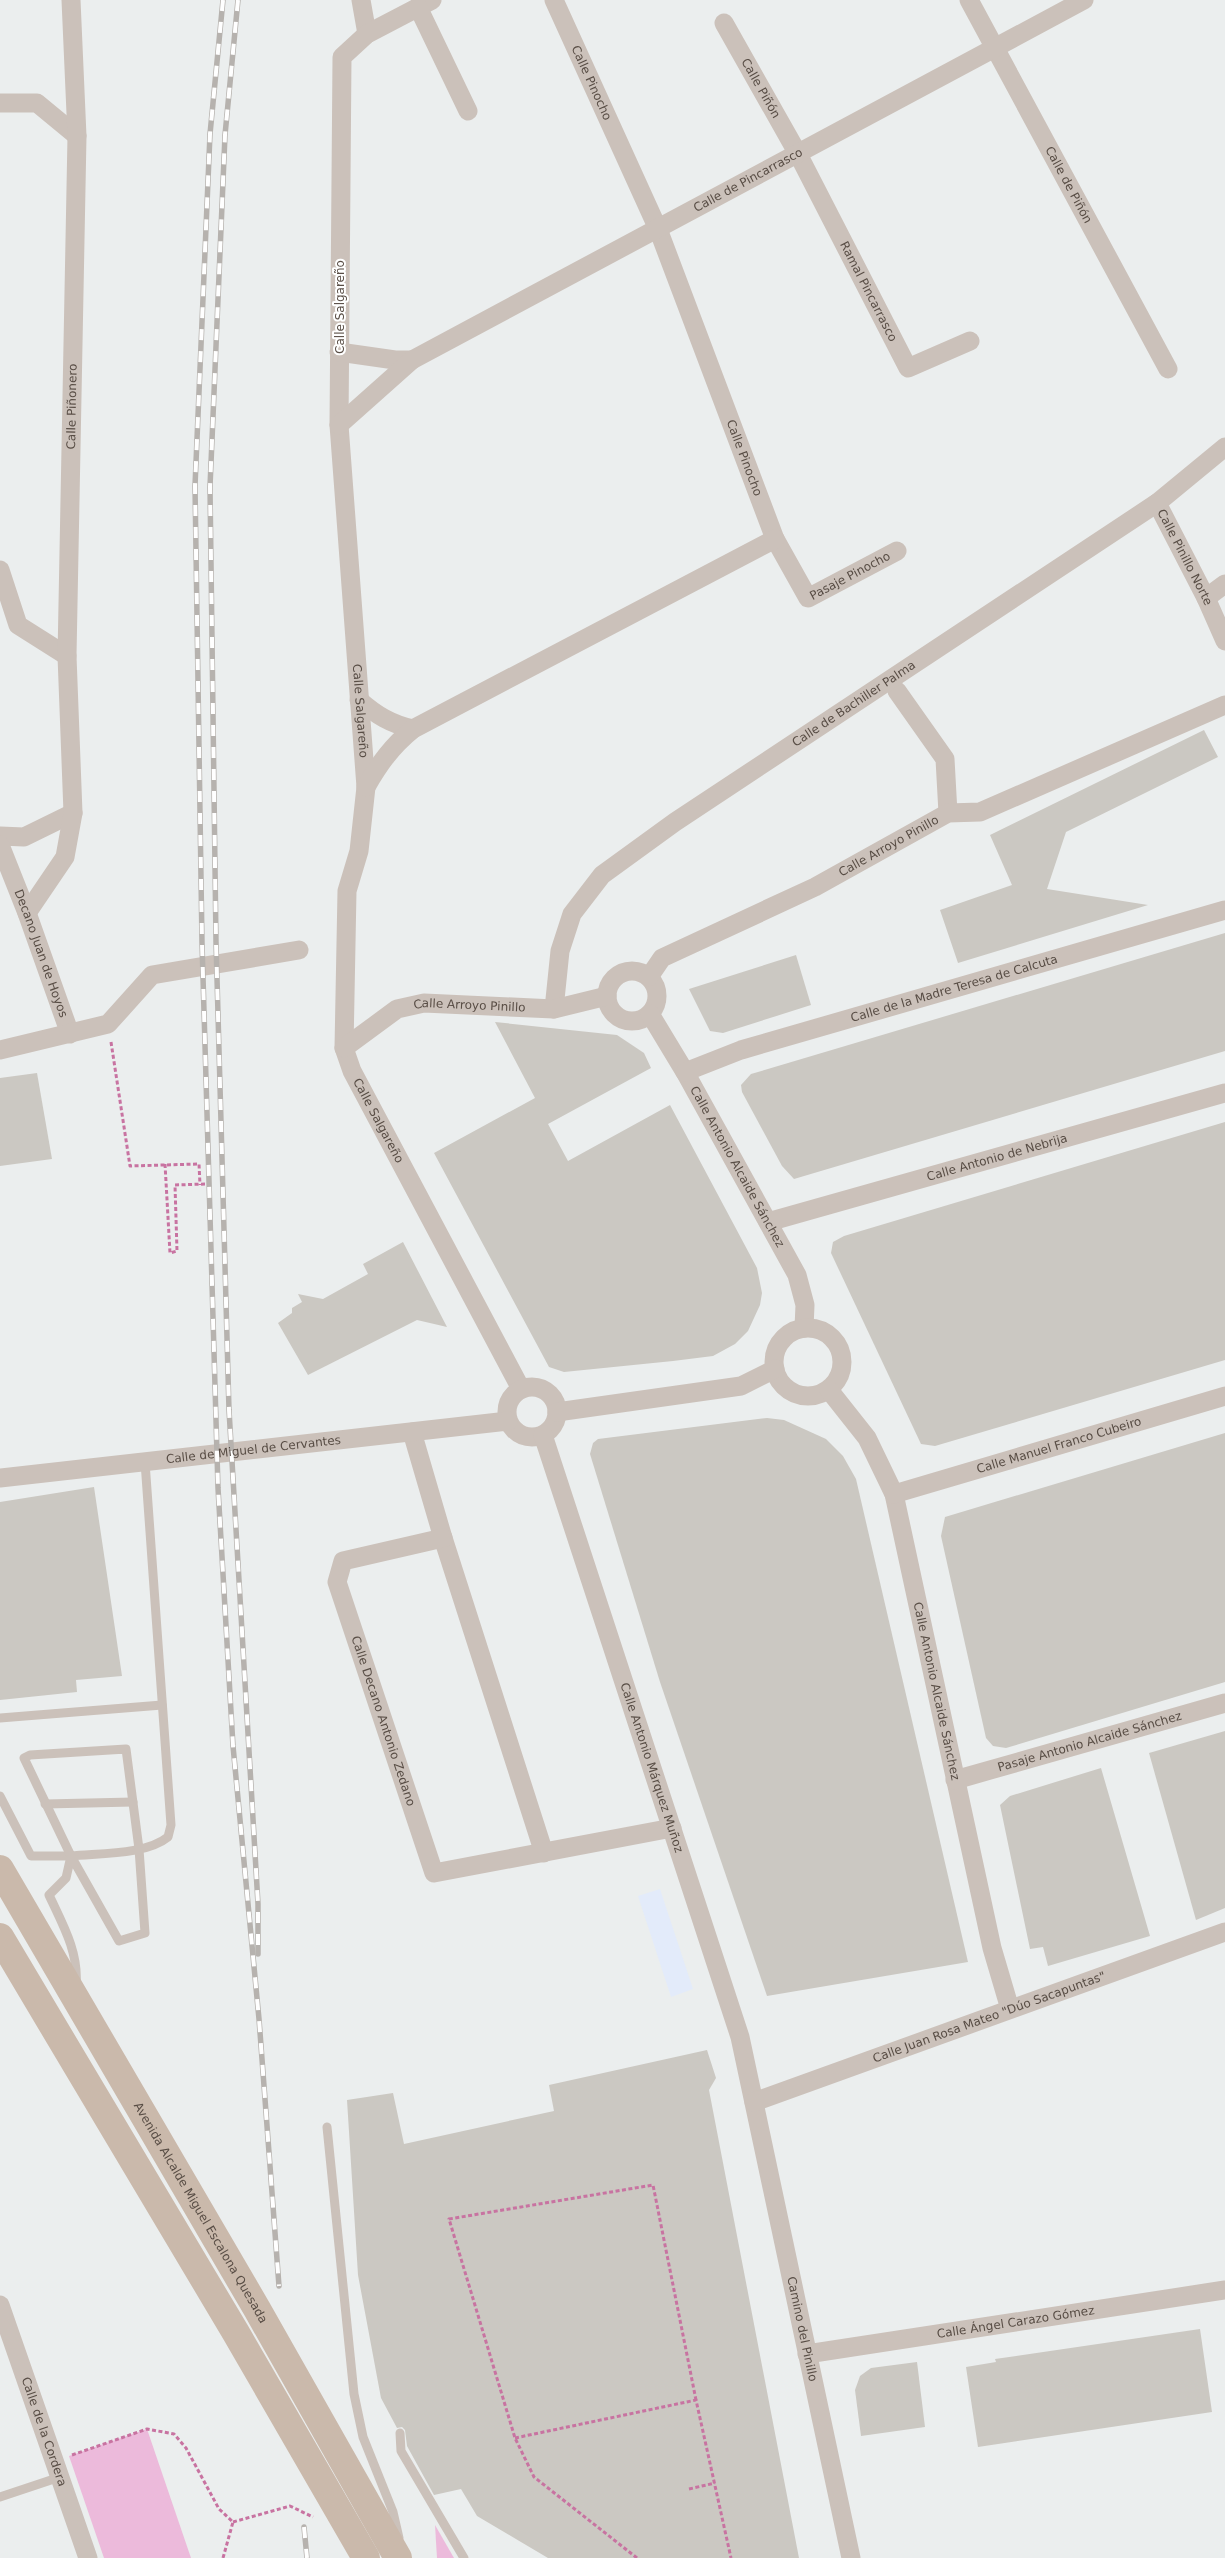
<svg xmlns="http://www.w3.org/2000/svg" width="1225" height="2558" font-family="'DejaVu Sans',sans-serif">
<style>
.commercial{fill:#e3ebfa}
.green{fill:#ecbadb}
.building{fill:#cbc8c2}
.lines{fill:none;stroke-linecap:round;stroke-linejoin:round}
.path{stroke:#c873a1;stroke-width:3;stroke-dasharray:4 2.5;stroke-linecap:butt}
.lane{stroke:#cbc1ba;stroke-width:9}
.street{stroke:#cbc1ba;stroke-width:19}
.primary{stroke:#cab9ab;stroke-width:28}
.rail-casing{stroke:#b6b2ae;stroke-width:5.5}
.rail{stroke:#fff;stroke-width:4;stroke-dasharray:11;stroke-linecap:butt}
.labels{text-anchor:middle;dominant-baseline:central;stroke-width:4;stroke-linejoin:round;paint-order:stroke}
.street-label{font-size:12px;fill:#584d45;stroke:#fff}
</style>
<rect width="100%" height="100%" fill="#ebeeee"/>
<polygon class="commercial" points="660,1889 693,1989 671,1997 638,1896"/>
<g class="green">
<polygon points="147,2429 191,2558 104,2558 69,2456"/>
<polygon points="435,2525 454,2558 437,2558"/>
</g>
<g class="building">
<polygon points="1204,730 1218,757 1066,832 1047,889 1148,905 958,963 940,910 1012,885 990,835"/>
<polygon points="1225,933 1225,1051 794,1179 782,1166 742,1092 741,1085 751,1074"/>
<polygon points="796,955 811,1005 723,1033 710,1031 689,989"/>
<polygon points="495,1022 617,1035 644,1053 651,1068 548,1124 568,1161 670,1105 757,1268 762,1293 760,1305 748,1331 735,1344 713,1356 673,1361 564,1372 549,1367 434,1153 535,1098"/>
<polygon points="37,1073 52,1159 0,1166 0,1078"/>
<polygon points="1225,1122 1225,1360 935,1446 921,1444 831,1253 833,1242 844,1236"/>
<polygon points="403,1242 447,1327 417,1320 308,1375 278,1323 292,1313 292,1308 302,1302 298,1294 323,1299 368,1274 363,1264"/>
<polygon points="767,1418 784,1420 826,1439 843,1456 856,1479 968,1962 767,1996 660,1682 590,1454 593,1443 598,1439"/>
<polygon points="1225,1433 1225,1682 1006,1748 993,1746 986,1738 941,1536 945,1517"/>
<polygon points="94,1487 122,1676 76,1680 77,1692 0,1700 0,1502"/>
<polygon points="1225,1731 1225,1908 1196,1920 1149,1753"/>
<polygon points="1101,1768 1150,1936 1048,1966 1043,1947 1030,1949 1000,1805 1010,1796"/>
<polygon points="707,2050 716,2078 709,2090 799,2558 548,2558 477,2516 461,2489 434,2495 407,2446 405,2430 402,2427 397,2428 381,2398 358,2275 347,2100 393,2093 404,2144 554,2111 549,2085"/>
<polygon points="1200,2329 1212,2412 978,2447 966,2367 996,2362 995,2359"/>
<polygon points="917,2362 925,2427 861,2436 855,2390 860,2376 871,2368"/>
</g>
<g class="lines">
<g class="path">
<polyline points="111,1042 130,1166 199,1164 200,1185"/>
<polyline points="165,1164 170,1253 177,1251 175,1185 205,1184"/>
<polyline points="515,2438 696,2400 731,2558"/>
<polyline points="72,2455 147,2429 174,2434 186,2448 219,2509 233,2522"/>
<polyline points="689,2489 715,2483"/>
<polyline points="233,2522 290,2506 313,2517"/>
<polyline points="223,2558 233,2522"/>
<polyline points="637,2558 534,2477 515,2438 449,2219 653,2185 696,2400"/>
</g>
<g class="lane">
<polyline points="0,1718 162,1705"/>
<polyline points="0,1796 31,1856 71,1856"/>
<polyline points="45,1804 133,1802"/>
<path d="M76,1985C79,1952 62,1923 49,1895L66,1878L71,1856L119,1941L145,1933L139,1849L126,1749L30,1755L24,1758L71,1856C100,1853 146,1855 168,1837L171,1825L145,1462"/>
<polyline points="327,2127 354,2394 363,2437 393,2512 399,2538"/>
<polyline points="400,2433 401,2451 464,2558"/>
<polyline points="0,2497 60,2477"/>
</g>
<g class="street">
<polyline points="361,0 367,34"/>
<path id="s1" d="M432,0L367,34L342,57L339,425L366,787L359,851L347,891L344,1048L352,1071L521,1389"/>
<path id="s2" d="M554,0L658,229L775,539L808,598L897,551"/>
<path id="s3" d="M969,0L1168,369"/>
<polyline points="418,7 468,111"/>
<path id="s4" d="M724,23L798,154L908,368L970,341"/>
<polyline points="0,103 37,103 77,136"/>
<polyline points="339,352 395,360 412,360"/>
<path id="s5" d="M339,425L412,360L1084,0"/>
<path id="s6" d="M1157,503L1206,598L1225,641"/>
<polyline points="0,570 18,625 67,656"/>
<polyline points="1206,598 1225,584"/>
<polyline points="897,691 945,759 948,813"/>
<path d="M359,700C376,715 391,724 413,729"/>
<path d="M366,787C379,764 392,746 413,729L775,539"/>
<polyline points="0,836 24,837 73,813"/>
<path id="s7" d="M0,845L27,913L70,1034"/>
<path id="s8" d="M27,913L65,857L73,813L67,656L77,136L71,0"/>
<circle cx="632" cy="996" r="25"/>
<path id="s9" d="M649,977L662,958L815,887L948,813L980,812L1225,705"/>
<path id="s10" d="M554,1009L560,951L572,914L602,875L675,822L1157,503L1225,447"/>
<path id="s11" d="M650,1014L685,1072L797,1275L805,1305L804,1328"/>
<path id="s12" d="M344,1048L397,1009L424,1003L554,1009L607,996"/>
<polyline points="0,1050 108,1024 152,975 299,950"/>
<path id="s13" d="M685,1072L741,1050L1225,910"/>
<path id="s14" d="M768,1222L1225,1093"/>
<circle cx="808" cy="1362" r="34"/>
<circle cx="532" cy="1412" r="25"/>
<path id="s15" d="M829,1390L867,1438L894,1494L992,1948L1010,2009"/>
<polyline points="557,1412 741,1386 775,1369"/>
<polyline points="412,1432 443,1538 544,1853"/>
<path id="s16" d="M543,1435L740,2037L851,2558"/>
<path id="s17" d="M0,1478L508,1421"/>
<path id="s18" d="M894,1494L1225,1396"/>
<path id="s19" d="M443,1538L343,1561L337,1582L434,1873L672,1828"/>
<path id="s20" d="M955,1780L1225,1703"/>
<path id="s21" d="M754,2102L1225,1932"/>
<path id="s22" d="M0,2305L88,2558"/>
<path id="s23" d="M807,2354L1225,2290"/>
</g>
<g class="primary">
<path id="s24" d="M0,1869L257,2309L398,2558"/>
<polyline points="0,1937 236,2333 366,2558"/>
</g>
<defs>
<g id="rail">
<polyline points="223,0 210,134 195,486 202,943 218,1488 233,1746 259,2019 279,2286"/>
<polyline points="238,0 225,135 210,487 216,942 229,1410 258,1904 258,1954"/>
<polyline points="304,2527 307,2558"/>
</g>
</defs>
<use href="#rail" class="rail-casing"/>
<use href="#rail" class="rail"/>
</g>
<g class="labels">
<g class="street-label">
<text stroke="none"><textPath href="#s2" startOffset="91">Calle Pinocho</textPath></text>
<text stroke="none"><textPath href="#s4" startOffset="75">Calle Piñón</textPath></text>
<text stroke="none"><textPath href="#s5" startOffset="479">Calle de Pincarrasco</textPath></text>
<text stroke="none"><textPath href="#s3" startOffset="210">Calle de Piñón</textPath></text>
<text stroke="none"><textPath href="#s4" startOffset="305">Ramal Pincarrasco</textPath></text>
<text transform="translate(340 307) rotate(-90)">Calle Salgareño</text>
<text stroke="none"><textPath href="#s8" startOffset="519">Calle Piñonero</textPath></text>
<text stroke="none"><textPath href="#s2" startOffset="496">Calle Pinocho</textPath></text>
<text stroke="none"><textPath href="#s6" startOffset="61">Calle Pinillo Norte</textPath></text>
<text stroke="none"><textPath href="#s2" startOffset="698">Pasaje Pinocho</textPath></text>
<text stroke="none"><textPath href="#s10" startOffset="451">Calle de Bachiller Palma</textPath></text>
<text stroke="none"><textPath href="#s1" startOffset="762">Calle Salgareño</textPath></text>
<text stroke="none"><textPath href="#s9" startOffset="276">Calle Arroyo Pinillo</textPath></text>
<text stroke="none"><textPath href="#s7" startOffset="116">Decano Juan de Hoyos</textPath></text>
<text stroke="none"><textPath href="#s13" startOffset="282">Calle de la Madre Teresa de Calcuta</textPath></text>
<text stroke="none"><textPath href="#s12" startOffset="139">Calle Arroyo Pinillo</textPath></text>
<text stroke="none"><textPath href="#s1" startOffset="1182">Calle Salgareño</textPath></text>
<text stroke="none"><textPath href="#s14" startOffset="238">Calle Antonio de Nebrija</textPath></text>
<text stroke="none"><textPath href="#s11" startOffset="176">Calle Antonio Alcaide Sánchez</textPath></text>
<text stroke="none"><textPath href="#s18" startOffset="172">Calle Manuel Franco Cubeiro</textPath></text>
<text stroke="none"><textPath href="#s17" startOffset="255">Calle de Miguel de Cervantes</textPath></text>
<text stroke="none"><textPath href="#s15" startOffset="325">Calle Antonio Alcaide Sánchez</textPath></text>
<text stroke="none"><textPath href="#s19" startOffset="271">Calle Decano Antonio Zedano</textPath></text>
<text stroke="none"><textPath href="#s20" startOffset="140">Pasaje Antonio Alcaide Sánchez</textPath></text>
<text stroke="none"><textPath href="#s16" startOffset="350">Calle Antonio Márquez Muñoz</textPath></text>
<text stroke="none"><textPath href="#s21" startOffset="250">Calle Juan Rosa Mateo "Dúo Sacapuntas"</textPath></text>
<text stroke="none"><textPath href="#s24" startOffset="398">Avenida Alcalde Miguel Escalona Quesada</textPath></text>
<text stroke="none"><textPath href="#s23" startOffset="211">Calle Ángel Carazo Gómez</textPath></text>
<text stroke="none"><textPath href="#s16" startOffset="932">Camino del Pinillo</textPath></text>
<text stroke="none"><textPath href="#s22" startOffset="134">Calle de la Cordera</textPath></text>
</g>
</g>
</svg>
